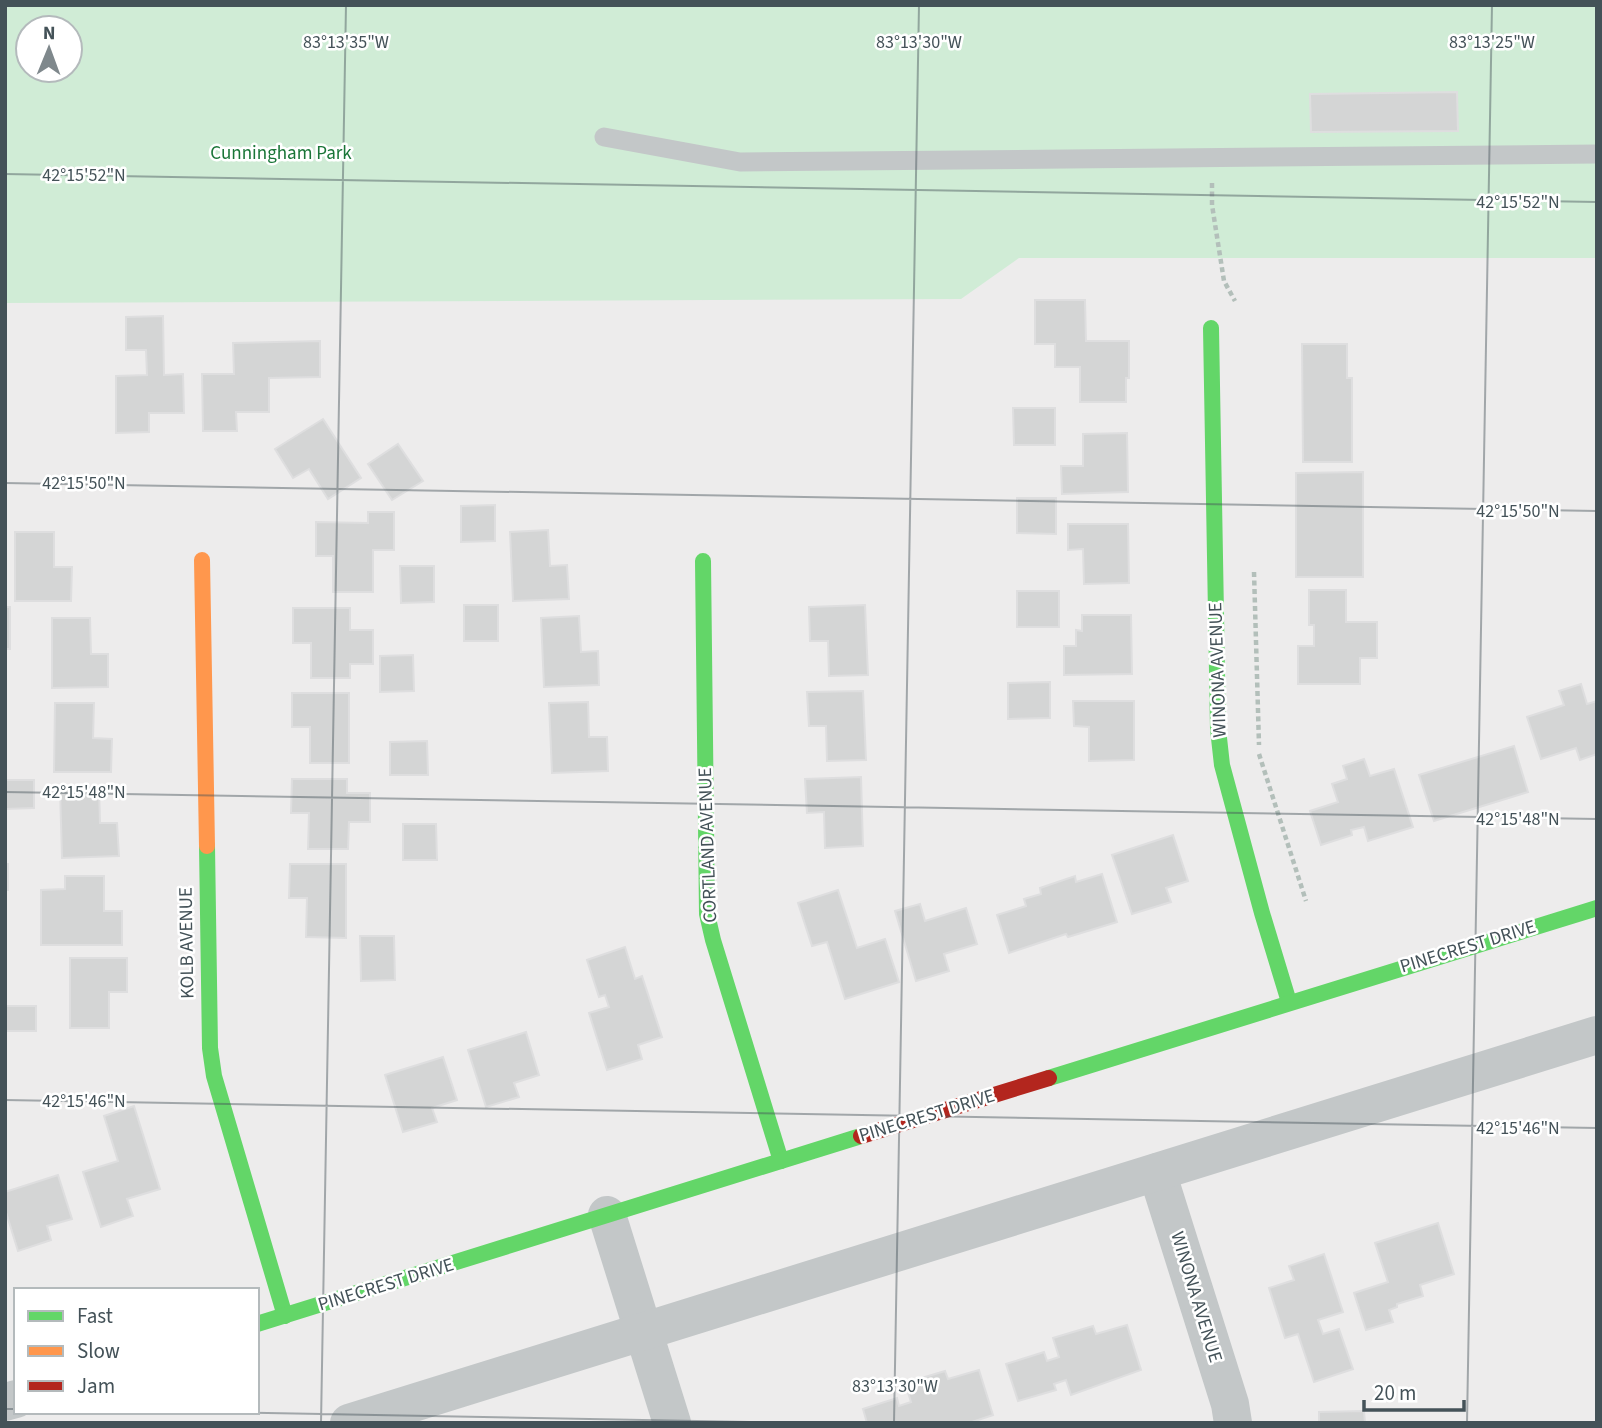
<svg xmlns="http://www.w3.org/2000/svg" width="1602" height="1428" font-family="'Source Sans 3',sans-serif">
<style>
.green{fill:#d0ecd6;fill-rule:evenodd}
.building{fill:#d4d5d5;stroke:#dededf;stroke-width:2}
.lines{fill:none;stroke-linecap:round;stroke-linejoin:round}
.path{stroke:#b3bfba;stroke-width:4.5;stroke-dasharray:5 3.5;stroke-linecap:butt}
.lane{stroke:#c3c7c8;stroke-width:19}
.street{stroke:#c3c7c8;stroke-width:38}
.fast{stroke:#63d668;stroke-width:16}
.slow{stroke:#ff974d;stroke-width:16}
.jam{stroke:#b3261e;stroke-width:16}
.ticks{fill:none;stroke:#445258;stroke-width:2;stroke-opacity:0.45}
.labels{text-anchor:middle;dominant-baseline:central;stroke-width:5;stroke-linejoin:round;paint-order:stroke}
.park-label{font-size:19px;fill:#197537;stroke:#fff}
.street-label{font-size:19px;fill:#445258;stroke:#fff}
.ticks-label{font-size:18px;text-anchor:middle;fill:#445258;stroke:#fff;stroke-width:5;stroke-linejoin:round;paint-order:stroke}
</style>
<rect width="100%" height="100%" fill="#edecec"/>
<path class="green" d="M5,5H1597V258H1019L961,299L5,303ZM28,28H70V70H28Z"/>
<g class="building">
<polygon points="1457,92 1458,131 1311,132 1310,94"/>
<polygon points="1035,300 1085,300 1086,341 1129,341 1129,378 1126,378 1126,402 1080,402 1080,367 1055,367 1055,344 1035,344"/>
<polygon points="163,316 164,375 183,374 184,413 149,413 149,432 116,433 116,376 147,375 146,350 126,350 126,317"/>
<polygon points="320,341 320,377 269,378 269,412 236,412 237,431 203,431 202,374 234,374 233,343"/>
<polygon points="1302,344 1347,344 1347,378 1352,378 1352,462 1303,462"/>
<polygon points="1013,408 1055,408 1055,445 1014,445"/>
<polygon points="323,419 361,478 328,499 309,469 293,478 275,449"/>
<polygon points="1127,433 1128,492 1062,494 1061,466 1083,466 1083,434"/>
<polygon points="398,444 423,481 392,500 368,464"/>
<polygon points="1363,472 1363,577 1296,577 1296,473"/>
<polygon points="1017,498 1056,498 1056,534 1017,533"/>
<polygon points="495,505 495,541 461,542 461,506"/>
<polygon points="368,512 394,512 394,550 373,550 373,592 333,592 333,556 316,556 316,522 368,523"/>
<polygon points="1068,524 1128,524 1129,583 1084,584 1083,549 1068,550"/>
<polygon points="548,530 550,566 567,565 569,599 513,601 510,532"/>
<polygon points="15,532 54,532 54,567 72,567 71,601 15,601"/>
<polygon points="400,566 434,566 434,602 401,603"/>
<polygon points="1309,590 1346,590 1346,622 1377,622 1377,658 1360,658 1360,684 1298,684 1298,646 1314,646 1314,625 1309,625"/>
<rect x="1017" y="591" width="42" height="36"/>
<rect x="464" y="605" width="34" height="36"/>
<polygon points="865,605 868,675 829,676 828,641 810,641 809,607"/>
<rect x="5" y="607" width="5" height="42"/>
<polygon points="293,608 350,608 350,630 373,630 373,664 350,664 350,678 311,678 311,643 293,643"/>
<polygon points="1082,615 1131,615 1132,674 1064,675 1064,646 1076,646 1076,630 1082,631"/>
<polygon points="579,616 581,652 598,651 599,685 544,687 541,618"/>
<polygon points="52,618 90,618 91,654 108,654 108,687 52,688"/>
<polygon points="413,655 414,691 380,692 380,656"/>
<polygon points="1050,682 1050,718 1008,719 1008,683"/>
<polygon points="1581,684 1587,704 1597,701 1597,754 1580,760 1576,748 1541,759 1527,717 1564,705 1559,691"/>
<polygon points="863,691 866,760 827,761 826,726 809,726 807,692"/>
<polygon points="292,693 349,693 349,763 310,763 310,727 292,727"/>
<polygon points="1073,701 1134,701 1134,760 1089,761 1089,727 1074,726"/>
<polygon points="588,702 589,737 607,737 608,771 552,773 549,703"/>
<polygon points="55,703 94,703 93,738 112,739 111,772 54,772"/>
<polygon points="427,741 428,775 390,775 390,742"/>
<polygon points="1514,746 1528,792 1434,821 1419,775"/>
<polygon points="1364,759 1370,776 1394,769 1413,827 1368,841 1364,827 1351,830 1352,835 1321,845 1310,811 1338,802 1332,784 1347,779 1343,766"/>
<polygon points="861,777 863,846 825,848 824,812 807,813 805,779"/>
<polygon points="292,779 347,779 347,793 370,793 370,822 349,822 348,849 308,849 309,813 291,813"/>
<polygon points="5,780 34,780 34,808 5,809"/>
<polygon points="99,787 100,823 117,823 119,856 62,858 60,789"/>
<polygon points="403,824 436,824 437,860 403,860"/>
<polygon points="1173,835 1188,881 1166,888 1171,902 1132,914 1112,855"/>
<rect x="5" y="864" width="3" height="26"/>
<polygon points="290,864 346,864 346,938 306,937 307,898 289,898"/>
<polygon points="1102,874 1117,922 1068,937 1066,934 1009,953 997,915 1026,906 1024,899 1041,894 1040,888 1075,876 1076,882"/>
<polygon points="65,876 104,876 104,911 122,911 122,945 41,945 41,890 65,889"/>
<polygon points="838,890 857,948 885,939 899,982 845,999 827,942 812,946 798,903"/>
<polygon points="920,904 925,921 966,908 977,944 944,954 949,971 916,981 895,911"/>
<polygon points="360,936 394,936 395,980 361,981"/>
<polygon points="625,947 635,979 642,976 662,1037 638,1045 642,1059 607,1070 589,1013 609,1007 605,995 599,997 587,960"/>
<polygon points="70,958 127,958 127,992 109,992 109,1028 70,1028"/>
<rect x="5" y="1006" width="31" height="25"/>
<polygon points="526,1032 539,1075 514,1083 519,1097 486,1107 468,1050"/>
<polygon points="443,1057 457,1100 432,1108 437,1122 403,1132 385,1075"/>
<polygon points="134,1106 160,1189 127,1199 133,1216 101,1227 83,1172 118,1161 104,1116"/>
<polygon points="58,1175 72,1219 47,1226 51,1240 18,1251 5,1209 5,1192"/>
<polygon points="1438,1223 1454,1274 1420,1285 1423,1296 1397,1304 1397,1307 1389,1310 1393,1322 1366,1330 1354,1293 1388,1282 1375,1243"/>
<polygon points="1324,1254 1343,1312 1318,1320 1323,1334 1339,1329 1353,1369 1314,1382 1298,1334 1285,1338 1269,1288 1294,1280 1289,1266"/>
<polygon points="1127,1325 1141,1370 1071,1395 1066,1380 1054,1384 1056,1390 1018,1401 1006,1364 1044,1352 1047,1361 1059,1357 1053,1338 1093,1326 1096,1334"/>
<polygon points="979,1370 993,1415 969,1423 867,1423 863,1409 897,1398 899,1406 911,1402 905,1383 945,1371 948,1379"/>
<polygon points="1364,1411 1365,1423 1319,1423 1319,1412"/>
</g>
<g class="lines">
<g class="path">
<polyline points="1212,183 1212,205 1224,281 1235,301"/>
<polyline points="1254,572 1259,745"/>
<polyline points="1259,754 1306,901"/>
</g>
<polyline class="lane" points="604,137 740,162 1597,154"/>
<g class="street">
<polyline points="1157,1172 1230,1404 1233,1423"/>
<polyline points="607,1215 672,1423"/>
<polyline points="5,1402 16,1399"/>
<polyline points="349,1423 1597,1035"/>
</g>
<g class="fast">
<polyline points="1211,328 1218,729 1222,765 1262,913 1289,1002"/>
<polyline points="703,561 707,914 713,940 781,1161"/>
<polyline points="207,846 210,1048 214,1076 285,1316"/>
<polyline points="1049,1078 1597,908"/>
<polyline points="257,1324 861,1136"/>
</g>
<polyline class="slow" points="202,560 207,846"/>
<polyline class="jam" points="861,1136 1049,1078"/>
</g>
<path class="ticks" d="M5,174L1597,202M5,483L1597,511M5,792L1597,819M5,1100L1597,1128M5,1409H16M210,1412L811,1423M321,1423L346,5M894,1423L919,5M1467,1423L1492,5"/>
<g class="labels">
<g class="park-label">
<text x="281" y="153">Cunningham Park</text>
</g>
<g class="street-label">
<text transform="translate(1218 670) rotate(-92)">WINONA AVENUE</text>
<text transform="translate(708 845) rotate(-92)">CORTLAND AVENUE</text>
<text transform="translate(187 943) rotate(-91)">KOLB AVENUE</text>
<text transform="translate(1468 947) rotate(-17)">PINECREST DRIVE</text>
<text transform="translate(927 1116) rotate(-17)">PINECREST DRIVE</text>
<text transform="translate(386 1285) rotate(-17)">PINECREST DRIVE</text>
<text transform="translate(1196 1297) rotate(73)">WINONA AVENUE</text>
</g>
</g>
<g class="ticks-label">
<text x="346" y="48">83°13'35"W</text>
<text x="919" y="48">83°13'30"W</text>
<text x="1492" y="48">83°13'25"W</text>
<text x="84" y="181">42°15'52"N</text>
<text x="1518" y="208">42°15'52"N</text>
<text x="84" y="489">42°15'50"N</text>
<text x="1518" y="517">42°15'50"N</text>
<text x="84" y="798">42°15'48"N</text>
<text x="1518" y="825">42°15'48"N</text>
<text x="84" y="1107">42°15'46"N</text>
<text x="1518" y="1134">42°15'46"N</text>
<text x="895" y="1392">83°13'30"W</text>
</g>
<rect width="1602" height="1428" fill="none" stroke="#445258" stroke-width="14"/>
<rect x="14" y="1288" width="245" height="126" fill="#ffffff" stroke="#b4babc" stroke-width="2"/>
<rect x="28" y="1311" width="35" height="10" fill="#63d668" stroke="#b4babc" stroke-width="2"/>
<text x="77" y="1323" font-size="21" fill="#445258">Fast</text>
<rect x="28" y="1346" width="35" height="10" fill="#ff974d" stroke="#b4babc" stroke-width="2"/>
<text x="77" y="1358" font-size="21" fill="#445258">Slow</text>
<rect x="28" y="1381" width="35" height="10" fill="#b3261e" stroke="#b4babc" stroke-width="2"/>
<text x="77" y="1393" font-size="21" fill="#445258">Jam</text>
<g transform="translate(49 49) rotate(1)"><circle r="33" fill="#ffffff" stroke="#b4babc" stroke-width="2"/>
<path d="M0-5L12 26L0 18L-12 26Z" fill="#7f888c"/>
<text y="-10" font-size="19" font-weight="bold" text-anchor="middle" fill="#445258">N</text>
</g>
<path d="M1364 1400v10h100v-10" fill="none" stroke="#445258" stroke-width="3.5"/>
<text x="1374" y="1400" font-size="21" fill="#445258" stroke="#ffffff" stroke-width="5" paint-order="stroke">20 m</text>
</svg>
